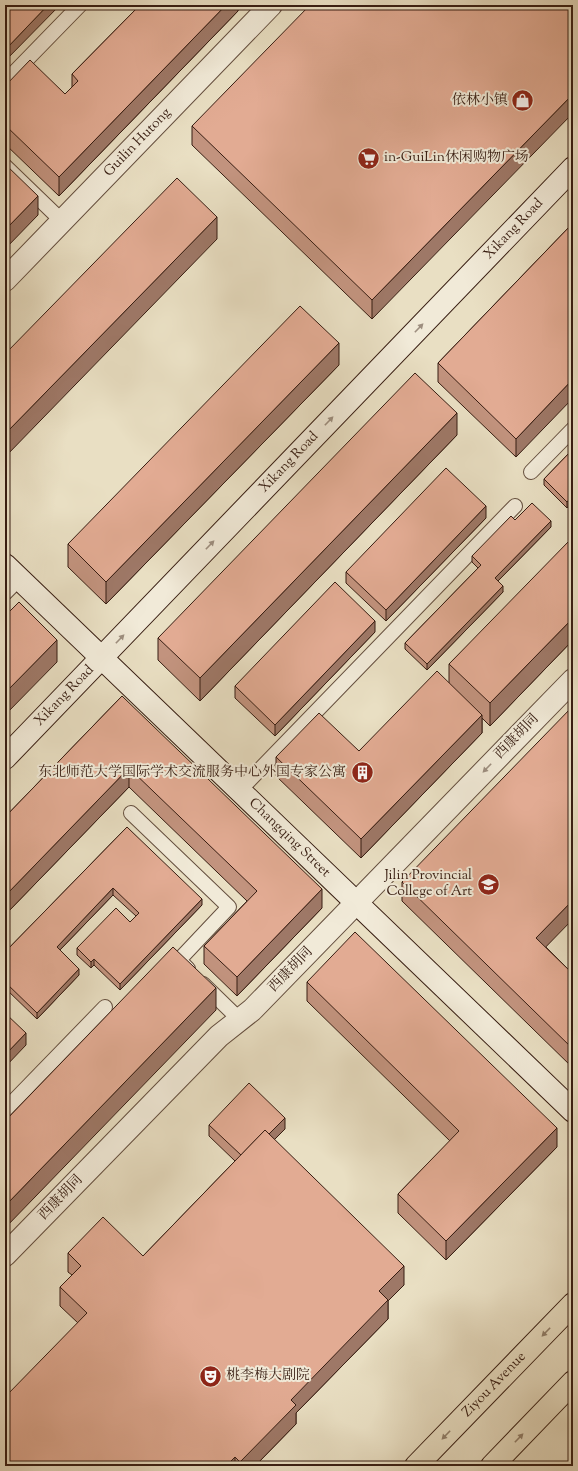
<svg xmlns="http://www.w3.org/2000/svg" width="578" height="1471" font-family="'Sorts Mill Goudy','Noto Serif SC',serif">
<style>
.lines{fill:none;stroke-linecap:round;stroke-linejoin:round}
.lane-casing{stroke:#644e3e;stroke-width:16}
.street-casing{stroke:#644e3e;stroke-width:24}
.secondary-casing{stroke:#371d12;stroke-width:24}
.primary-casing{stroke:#371d12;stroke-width:24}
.lane{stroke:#f1ead8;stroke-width:14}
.street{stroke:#f1ead8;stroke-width:22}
.secondary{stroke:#f1ead8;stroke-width:22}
.primary{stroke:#e9dfc3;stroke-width:22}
.wall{fill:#c2937e;stroke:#371d12}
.shaded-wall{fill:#9e7867;stroke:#371d12}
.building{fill:#e2ab93;stroke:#371d12}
.oneway{fill:#9d8e7f}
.oneway2{fill:#907e6a}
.labels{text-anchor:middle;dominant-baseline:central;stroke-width:4;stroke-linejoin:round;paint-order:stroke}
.poi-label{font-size:14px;fill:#371d12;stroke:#f1ead8;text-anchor:end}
.street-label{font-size:14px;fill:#371d12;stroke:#f1ead8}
</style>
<rect width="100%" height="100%" fill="#e9dfc3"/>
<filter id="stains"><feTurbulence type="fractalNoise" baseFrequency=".005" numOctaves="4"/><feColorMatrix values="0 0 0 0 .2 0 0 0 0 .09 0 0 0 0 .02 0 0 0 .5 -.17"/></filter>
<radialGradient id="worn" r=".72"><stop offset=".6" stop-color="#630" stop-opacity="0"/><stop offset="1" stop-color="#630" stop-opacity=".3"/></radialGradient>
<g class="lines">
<defs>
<g id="lane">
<polyline points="5,82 80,5"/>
<polyline points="5,166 62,221"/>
<polyline points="531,472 573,429"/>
<polyline points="5,593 19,579"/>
<polyline points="239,791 515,506"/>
<polyline points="131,813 229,907 179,960 188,969"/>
<polyline points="203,984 240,1020"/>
<polyline points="5,1110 105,1007"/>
</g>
<g id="street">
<path id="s1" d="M5,280L271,5"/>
<polyline points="5,1255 219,1036 252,1010 573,680"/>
</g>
<g id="secondary">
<path id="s2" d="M5,565L573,1111"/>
<path id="s3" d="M5,758L573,168"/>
</g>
<g id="primary">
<path id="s4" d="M416,1466L573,1304"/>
<polyline points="492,1466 573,1382"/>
</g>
</defs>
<use href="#lane" class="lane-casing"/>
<use href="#street" class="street-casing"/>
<use href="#secondary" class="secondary-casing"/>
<use href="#primary" class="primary-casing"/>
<use href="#lane" class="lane"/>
<use href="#street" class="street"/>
<use href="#secondary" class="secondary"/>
<use href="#primary" class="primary"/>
</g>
<g class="wall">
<polygon points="140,5 244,5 239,10 238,9 238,11 59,196 5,144 5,86 65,94 72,87 72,74"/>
<polygon points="568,5 372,319 192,145 192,126"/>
<polygon points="573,223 516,457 438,382 438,363"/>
<polygon points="339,365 106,604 68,567 68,544"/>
<polygon points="457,435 200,701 158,660 158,638"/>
<polygon points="573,449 573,501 567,508 544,485 544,479"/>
<polygon points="486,518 386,621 346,583 346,572"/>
<polygon points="515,520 551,527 498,581 503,592 427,670 405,649 405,643 478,568 472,562 472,556"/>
<polygon points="573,543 573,640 490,726 482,718 482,733 361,858 276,776 276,757 359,751 449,683 449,664"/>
<polygon points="375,632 275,736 235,698 235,686"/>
<polygon points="122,696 322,908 237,996 204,964 204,946 247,901 129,787 5,915 5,817"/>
<polygon points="127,827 202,905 120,990 94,965 91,968 77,955 77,948 130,922 136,916 113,895 60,950 79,975 37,1019 5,988 5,952"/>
<polygon points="402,882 546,947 573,974 573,1068 402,901"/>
<polygon points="307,982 557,1147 446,1260 398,1213 398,1194 450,1141 307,1001"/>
<polygon points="209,1125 285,1129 274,1140 404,1285 388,1301 388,1319 296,1413 296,1424 255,1466 5,1466 78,1323 60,1306 60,1287 72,1275 68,1272 68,1253 143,1256 235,1161 209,1136"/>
</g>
<g class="shaded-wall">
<polygon points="48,5 60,5 5,61 5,50"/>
<polygon points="226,5 238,5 238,11 59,196 59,177"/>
<polygon points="239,5 244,5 239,10"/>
<polygon points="573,94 573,113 372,319 372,300"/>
<polygon points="38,196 38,215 5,249 5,230"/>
<polygon points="217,217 217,239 5,457 5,434"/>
<polygon points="339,343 339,365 106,604 106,582"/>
<polygon points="573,379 573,398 516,457 516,439"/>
<polygon points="457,413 457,435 200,701 200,678"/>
<polygon points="573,495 573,501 567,508 567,502"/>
<polygon points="486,506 486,518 386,621 386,610"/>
<polygon points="551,521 551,527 495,584 495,578"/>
<polygon points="503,586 503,592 427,670 427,664"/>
<polygon points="573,618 573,640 490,726 490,703"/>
<polygon points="375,621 375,632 275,736 275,725"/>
<polygon points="57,640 57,662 5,715 5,693"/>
<polygon points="482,715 482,733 361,858 361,839"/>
<polygon points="129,768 129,787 5,915 5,896"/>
<polygon points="113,888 113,895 57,953 57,947"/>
<polygon points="322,889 322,908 237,996 237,977"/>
<polygon points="202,899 202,905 120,990 120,984"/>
<polygon points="573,900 573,919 536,957 536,938"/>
<polygon points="94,959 94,965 91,968 91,962"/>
<polygon points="79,969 79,975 37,1019 37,1013"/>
<polygon points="216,988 216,1010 5,1228 5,1206"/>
<polygon points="26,1033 26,1045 5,1067 5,1055"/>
<polygon points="285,1118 285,1129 244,1170 244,1159"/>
<polygon points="557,1128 557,1147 446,1260 446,1241"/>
<polygon points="404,1266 404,1285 388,1301 388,1319 296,1413 296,1424 255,1466 240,1466 240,1462 379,1291"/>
<polygon points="235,1457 235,1466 226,1466"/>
</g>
<g class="building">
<polygon points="5,5 48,5 5,50"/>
<polygon points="140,5 226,5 59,177 5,125 5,86 30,60 65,94 78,81 72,74"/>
<polygon points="310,5 568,5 573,10 573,94 372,300 192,126"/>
<polygon points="5,164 38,196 5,230"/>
<polygon points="177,178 217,217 5,434 5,354"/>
<polygon points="573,223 573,379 516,439 438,363"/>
<polygon points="300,306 339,343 106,582 68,544"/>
<polygon points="415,373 457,413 200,678 158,638"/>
<polygon points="573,449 573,495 567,502 544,479"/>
<polygon points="446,468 486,506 386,610 346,572"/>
<polygon points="532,503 551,521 495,578 503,586 427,664 405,643 481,565 472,556 511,516 515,520"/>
<polygon points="570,540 573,543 573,618 490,703 449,664"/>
<polygon points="335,582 375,621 275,725 235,686"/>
<polygon points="19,602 57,640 5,693 5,616"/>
<polygon points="437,671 482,715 361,839 276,757 319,713 359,751"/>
<polygon points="122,696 322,889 237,977 204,946 257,891 129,768 5,896 5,817"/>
<polygon points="573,706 573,900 536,938 573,974 573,1049 402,882"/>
<polygon points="127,827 202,899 120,984 94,959 91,962 77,948 116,908 130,922 139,913 113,888 57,947 79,969 37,1013 5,982 5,952"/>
<polygon points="355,932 557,1128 446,1241 398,1194 459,1131 307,982"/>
<polygon points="173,947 216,988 5,1206 5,1121"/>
<polygon points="5,1013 26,1033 5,1055"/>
<polygon points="249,1083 285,1118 269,1134 265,1130 241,1155 209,1125"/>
<polygon points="265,1130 404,1266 379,1291 388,1300 291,1400 296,1405 240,1462 235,1457 226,1466 5,1466 5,1397 87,1313 60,1287 81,1266 68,1253 103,1217 143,1256"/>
</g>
<defs><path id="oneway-solid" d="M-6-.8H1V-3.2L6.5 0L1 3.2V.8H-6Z"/></defs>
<g class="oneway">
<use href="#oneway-solid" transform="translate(419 328) rotate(-46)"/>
<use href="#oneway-solid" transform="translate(329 421) rotate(-46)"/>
<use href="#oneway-solid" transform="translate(210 545) rotate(-46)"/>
<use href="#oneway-solid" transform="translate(120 639) rotate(-46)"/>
<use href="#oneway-solid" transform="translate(487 768) rotate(134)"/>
</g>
<g class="oneway2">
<use href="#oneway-solid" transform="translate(546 1332) rotate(134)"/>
<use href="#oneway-solid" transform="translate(446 1435) rotate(134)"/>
<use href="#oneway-solid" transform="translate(519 1438) rotate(-46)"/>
</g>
<defs>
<symbol id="shop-disc" viewBox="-11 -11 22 22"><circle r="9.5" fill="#8f2418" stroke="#f1ead8"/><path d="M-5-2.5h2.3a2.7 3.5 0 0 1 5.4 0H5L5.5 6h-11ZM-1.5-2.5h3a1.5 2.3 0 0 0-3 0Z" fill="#fff"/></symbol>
<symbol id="supermarket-disc" viewBox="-11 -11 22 22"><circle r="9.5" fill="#8f2418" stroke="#f1ead8"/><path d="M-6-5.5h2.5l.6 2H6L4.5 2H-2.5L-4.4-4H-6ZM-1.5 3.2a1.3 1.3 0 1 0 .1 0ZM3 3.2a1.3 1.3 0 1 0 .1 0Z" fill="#fff"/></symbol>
<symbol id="building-disc" viewBox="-11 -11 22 22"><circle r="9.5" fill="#8f2418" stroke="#f1ead8"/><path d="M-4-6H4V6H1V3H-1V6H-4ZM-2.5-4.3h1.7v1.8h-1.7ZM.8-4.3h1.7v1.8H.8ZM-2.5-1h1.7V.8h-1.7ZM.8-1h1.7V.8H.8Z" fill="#fff"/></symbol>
<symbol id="university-disc" viewBox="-11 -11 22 22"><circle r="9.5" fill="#8f2418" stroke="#f1ead8"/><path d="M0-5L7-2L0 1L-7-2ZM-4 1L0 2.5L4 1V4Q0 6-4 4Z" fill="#fff"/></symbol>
<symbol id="theatre-disc" viewBox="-11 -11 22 22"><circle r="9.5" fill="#8f2418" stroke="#f1ead8"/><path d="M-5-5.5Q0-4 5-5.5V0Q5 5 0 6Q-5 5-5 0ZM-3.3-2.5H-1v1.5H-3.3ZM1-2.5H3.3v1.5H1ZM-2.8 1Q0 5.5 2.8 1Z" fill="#fff"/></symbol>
</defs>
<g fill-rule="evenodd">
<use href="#shop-disc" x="510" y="88" width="25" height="25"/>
<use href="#supermarket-disc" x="356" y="146" width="25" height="25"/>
<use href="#building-disc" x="350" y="760" width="25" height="25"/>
<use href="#university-disc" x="476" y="872" width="25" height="25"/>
<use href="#theatre-disc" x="198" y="1364" width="25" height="25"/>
</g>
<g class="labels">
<g class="poi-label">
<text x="508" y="101">依林小镇</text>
<text x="384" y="158" text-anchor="start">in-GuiLin休闲购物广场</text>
<text x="346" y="773">东北师范大学国际学术交流服务中心外国专家公寓</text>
<text x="472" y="876">Jilin Provincial<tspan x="472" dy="16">College of Art</tspan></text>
<text x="226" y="1376" text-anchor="start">桃李梅大剧院</text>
</g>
<g class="street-label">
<text stroke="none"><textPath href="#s1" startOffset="191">Guilin Hutong</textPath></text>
<text stroke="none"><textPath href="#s3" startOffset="734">Xikang Road</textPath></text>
<text stroke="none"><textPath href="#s3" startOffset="410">Xikang Road</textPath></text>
<text stroke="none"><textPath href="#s3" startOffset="86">Xikang Road</textPath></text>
<text transform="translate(517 737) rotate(-46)">西康胡同</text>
<text stroke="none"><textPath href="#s2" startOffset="394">Changqing Street</textPath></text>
<text transform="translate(291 970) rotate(-46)">西康胡同</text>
<text transform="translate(61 1198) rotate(-46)">西康胡同</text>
<text stroke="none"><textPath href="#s4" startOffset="113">Ziyou Avenue</textPath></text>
</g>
</g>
<rect width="578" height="1471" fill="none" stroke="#e9dfc3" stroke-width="20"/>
<rect x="6" y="6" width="566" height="1459" fill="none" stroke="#371d12" stroke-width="2"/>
<rect x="10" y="10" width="558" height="1451" fill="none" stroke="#371d12"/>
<rect width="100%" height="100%" filter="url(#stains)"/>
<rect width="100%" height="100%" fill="url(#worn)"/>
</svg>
